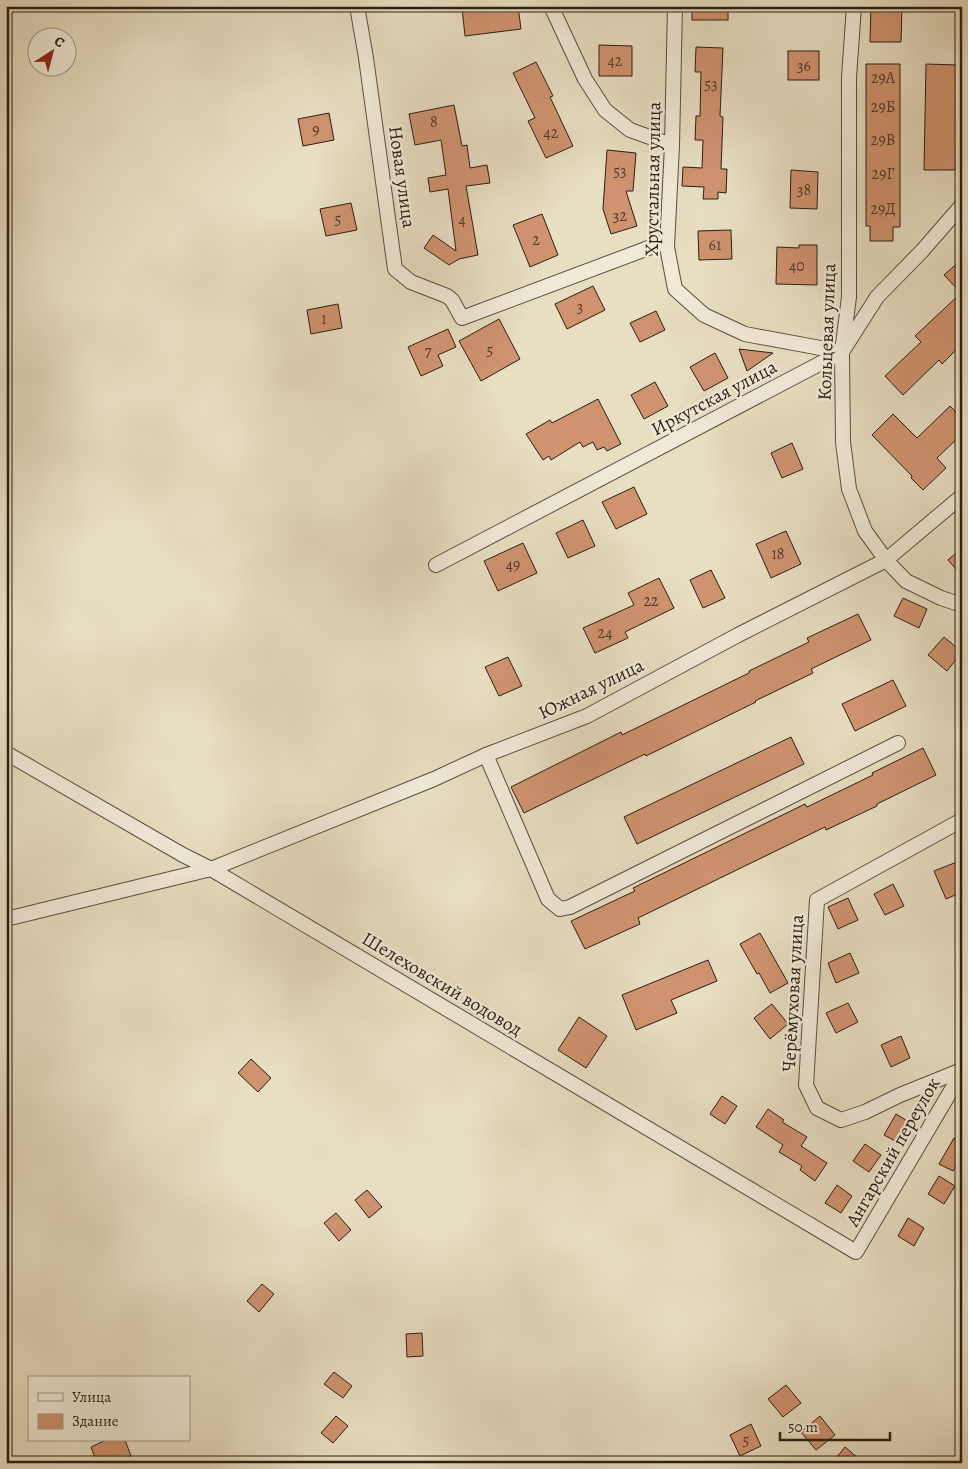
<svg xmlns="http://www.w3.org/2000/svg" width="968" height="1469" font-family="Alegreya,serif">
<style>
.building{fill:#d09370;stroke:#291e12}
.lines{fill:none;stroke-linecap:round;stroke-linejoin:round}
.minor-casing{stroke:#594e3e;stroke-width:16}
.minor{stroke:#f0ead7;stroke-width:14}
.labels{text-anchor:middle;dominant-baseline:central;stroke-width:4.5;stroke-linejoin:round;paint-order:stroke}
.number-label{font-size:16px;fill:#533b2a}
.street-label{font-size:19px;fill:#291e12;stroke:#f0ead7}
</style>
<rect width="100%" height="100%" fill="#e8dec2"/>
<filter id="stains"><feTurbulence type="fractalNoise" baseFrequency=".004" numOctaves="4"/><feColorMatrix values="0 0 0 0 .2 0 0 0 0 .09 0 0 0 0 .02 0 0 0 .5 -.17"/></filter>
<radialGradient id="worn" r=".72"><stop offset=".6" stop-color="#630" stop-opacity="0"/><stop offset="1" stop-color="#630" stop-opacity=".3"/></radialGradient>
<g class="building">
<polygon points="479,6 518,6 521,29 465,36 462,8"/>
<rect x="692" y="6" width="36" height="14"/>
<polygon points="871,6 902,6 901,42 870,42"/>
<polygon points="599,45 632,46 632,76 599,76"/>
<polygon points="696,47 723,48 720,116 723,117 721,169 727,169 726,193 718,192 718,199 703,199 704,187 682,186 683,167 702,168 703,140 695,140 696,116 700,116 701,72 695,72"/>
<rect x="788" y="51" width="31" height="29"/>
<polygon points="536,62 553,96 550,97 573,146 546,158 528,121 535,118 513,73"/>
<polygon points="866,64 900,64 900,227 893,227 893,241 870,241 870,226 866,226"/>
<polygon points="926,64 958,65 956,170 924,170"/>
<polygon points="454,105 462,146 467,145 470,168 487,165 490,183 466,186 478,255 459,259 449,265 424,248 433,235 456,251 448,189 430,192 428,178 446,175 441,140 415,145 409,114"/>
<polygon points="329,113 334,140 303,146 298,119"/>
<polygon points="607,150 636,153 633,191 626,191 637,226 611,234 603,209"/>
<polygon points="791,170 818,172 817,209 790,208"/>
<polygon points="351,203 357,230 326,236 320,209"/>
<polygon points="542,214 558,255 530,267 513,225"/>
<polygon points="731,230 732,259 699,260 698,231"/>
<polygon points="799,245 817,245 817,285 776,284 777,247 799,248"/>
<polygon points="962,259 962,344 942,364 939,360 903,395 885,376 921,342 915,336 961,293 944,275"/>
<polygon points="593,286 605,310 567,329 555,304"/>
<polygon points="338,304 342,328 311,334 307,310"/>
<polygon points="656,311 665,330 640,342 630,323"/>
<polygon points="499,319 520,359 481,381 459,341"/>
<polygon points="448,329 456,347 438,355 443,366 421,376 408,347"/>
<polygon points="739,349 773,353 747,371"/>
<polygon points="715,353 728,378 704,391 690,367"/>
<polygon points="655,382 668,406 644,419 631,395"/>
<polygon points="598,399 621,444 607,451 604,447 597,450 593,442 583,447 580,442 551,460 549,456 543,460 526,434 550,420 552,423"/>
<polygon points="950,406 962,418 962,434 937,458 946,468 923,490 911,478 912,476 872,435 893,414 917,438"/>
<polygon points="792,443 803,469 782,478 771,453"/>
<polygon points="634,487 647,514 616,529 602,502"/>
<polygon points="583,520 595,546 568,558 556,533"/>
<polygon points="786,531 801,564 771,578 756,544"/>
<polygon points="523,543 537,573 498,591 484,561"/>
<polygon points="962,548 962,576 948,560"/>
<polygon points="711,570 725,598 703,608 690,580"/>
<polygon points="659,578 674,608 625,632 628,638 595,653 583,628 634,605 628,593"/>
<polygon points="903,598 927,609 919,628 894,616"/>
<polygon points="858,614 871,640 811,669 813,673 755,701 756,702 646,756 645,754 524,813 511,787 621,732 622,735 749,673 749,671 809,642 807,638"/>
<polygon points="944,637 962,652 947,671 928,655"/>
<polygon points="508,657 522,686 499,696 485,667"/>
<polygon points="893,680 906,706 855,731 842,704"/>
<polygon points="791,737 804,764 637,844 624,817"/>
<polygon points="923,748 936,775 877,804 877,806 826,830 825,827 638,918 640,924 585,949 571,921 635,891 633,888 805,804 807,807 873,775 872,773"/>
<polygon points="962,860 962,892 946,899 934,871"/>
<polygon points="893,884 904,906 885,915 874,894"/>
<polygon points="848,898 858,920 838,929 828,907"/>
<polygon points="760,933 788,983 770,993 759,973 757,974 740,944"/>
<polygon points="850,953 859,973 836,983 828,963"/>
<polygon points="708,960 717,981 671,1000 677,1013 636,1030 622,995"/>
<polygon points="848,1003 858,1022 836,1033 826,1013"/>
<polygon points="772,1004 788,1024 770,1039 754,1018"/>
<polygon points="579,1017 607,1036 586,1068 558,1050"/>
<polygon points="901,1036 910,1058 891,1067 881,1045"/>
<polygon points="251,1059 271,1078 258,1092 238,1073"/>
<polygon points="722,1096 737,1106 725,1124 710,1114"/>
<polygon points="768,1109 784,1120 782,1122 807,1137 801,1146 827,1163 815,1181 800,1170 802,1166 779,1152 783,1145 756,1127"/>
<polygon points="896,1114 909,1122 897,1142 884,1135"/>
<polygon points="954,1138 962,1142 962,1156 953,1171 939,1164"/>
<polygon points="865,1144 881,1155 869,1172 853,1161"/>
<polygon points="939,1176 955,1186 944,1204 928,1194"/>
<polygon points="837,1185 852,1196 841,1213 825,1203"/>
<polygon points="367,1190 382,1207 369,1218 355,1200"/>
<polygon points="336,1213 351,1230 339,1241 324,1223"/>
<polygon points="908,1218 924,1228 914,1246 898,1236"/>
<polygon points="262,1284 274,1294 259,1312 247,1301"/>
<polygon points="422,1333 423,1356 407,1357 406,1334"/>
<polygon points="334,1372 352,1386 343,1398 324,1384"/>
<polygon points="786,1385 801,1403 783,1417 768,1399"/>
<polygon points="336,1416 348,1426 333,1443 321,1433"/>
<polygon points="820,1416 835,1435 816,1450 801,1432"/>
<polygon points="751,1424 761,1446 740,1456 730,1435"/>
<polygon points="106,1440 125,1440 131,1456 115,1463 97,1463 91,1447"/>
<polygon points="845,1447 864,1463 832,1463"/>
</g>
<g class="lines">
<defs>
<g id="minor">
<polyline points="357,6 366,58 395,269 411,282 447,296 452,300 462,318 667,241"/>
<polyline points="551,6 585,79 605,110 630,130 672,145"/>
<polyline points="675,6 672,145 667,247 675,289 704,315 745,334 842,352"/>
<polyline points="854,6 849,77 849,297 842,352 843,442 849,489 865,531 886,560 906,581 941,598 962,605"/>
<polyline points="436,565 842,352 877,297 922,251 962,205"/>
<polyline points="6,753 183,855 211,869 856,1252 962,1072"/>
<polyline points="486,755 548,899 560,909 570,907 898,743"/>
<polyline points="962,820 817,900 806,1085 817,1108 841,1120 865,1112 900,1095 962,1070"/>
<polyline points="6,919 211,869 434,779 486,755 587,716 738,635 886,560 962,496"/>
</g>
</defs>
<use href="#minor" class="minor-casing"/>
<use href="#minor" class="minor"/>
</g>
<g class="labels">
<g class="number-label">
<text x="615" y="61">42</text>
<text x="804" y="66">36</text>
<text x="883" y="78">29А</text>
<text x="711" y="84">53</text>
<text x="883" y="107">29Б</text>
<text x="434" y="122">8</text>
<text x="316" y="130">9</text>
<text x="551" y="133">42</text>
<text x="883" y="140">29В</text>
<text x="620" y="171">53</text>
<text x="883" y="174">29Г</text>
<text x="804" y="190">38</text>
<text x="883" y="209">29Д</text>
<text x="620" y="216">32</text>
<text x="338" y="219">5</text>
<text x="462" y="220">4</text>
<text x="536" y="240">2</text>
<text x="715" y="245">61</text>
<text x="797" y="266">40</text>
<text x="580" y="307">3</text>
<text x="324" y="319">1</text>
<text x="490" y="350">5</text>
<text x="428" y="351">7</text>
<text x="778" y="554">18</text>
<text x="513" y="565">49</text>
<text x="651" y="601">22</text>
<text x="605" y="633">24</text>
<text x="746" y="1440">5</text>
</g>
<g class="street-label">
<text transform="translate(402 177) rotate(82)">Новая улица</text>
<text transform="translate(653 179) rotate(-89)">Хрустальная улица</text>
<text transform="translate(827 332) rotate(-88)">Кольцевая улица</text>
<text transform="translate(714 398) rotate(-28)">Иркутская улица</text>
<text transform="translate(591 689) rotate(-26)">Южная улица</text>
<text transform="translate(442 984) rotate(31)">Шелеховский водовод</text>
<text transform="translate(793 993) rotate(-87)">Черёмуховая улица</text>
<text transform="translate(893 1152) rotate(-60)">Ангарский переулок</text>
</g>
</g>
<rect width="968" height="1469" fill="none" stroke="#e8dec2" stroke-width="25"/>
<rect x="8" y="8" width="953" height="1454" fill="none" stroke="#291e12" stroke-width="2.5"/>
<rect x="12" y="12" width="943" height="1444" fill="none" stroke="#291e12"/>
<rect x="28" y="1376" width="162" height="65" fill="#f0ead7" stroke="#a09888"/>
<rect x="38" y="1393" width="25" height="8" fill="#f0ead7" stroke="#a09888"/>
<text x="72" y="1402" font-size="15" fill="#291e12">Улица</text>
<rect x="38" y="1414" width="25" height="15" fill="#d09370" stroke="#a09888"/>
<text x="72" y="1426" font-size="15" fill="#291e12">Здание</text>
<g transform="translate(52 52) rotate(36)"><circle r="24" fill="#f0ead7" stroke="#a09888"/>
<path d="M0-4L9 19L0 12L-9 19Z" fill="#8f2418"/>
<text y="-8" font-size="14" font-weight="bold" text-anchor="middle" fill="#291e12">С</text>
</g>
<path d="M780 1432v8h110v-8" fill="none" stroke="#291e12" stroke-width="2.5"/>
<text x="788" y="1432" font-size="15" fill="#291e12" stroke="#f0ead7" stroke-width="4" paint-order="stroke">50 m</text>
<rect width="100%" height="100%" filter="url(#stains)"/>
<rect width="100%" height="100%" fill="url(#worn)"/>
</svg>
